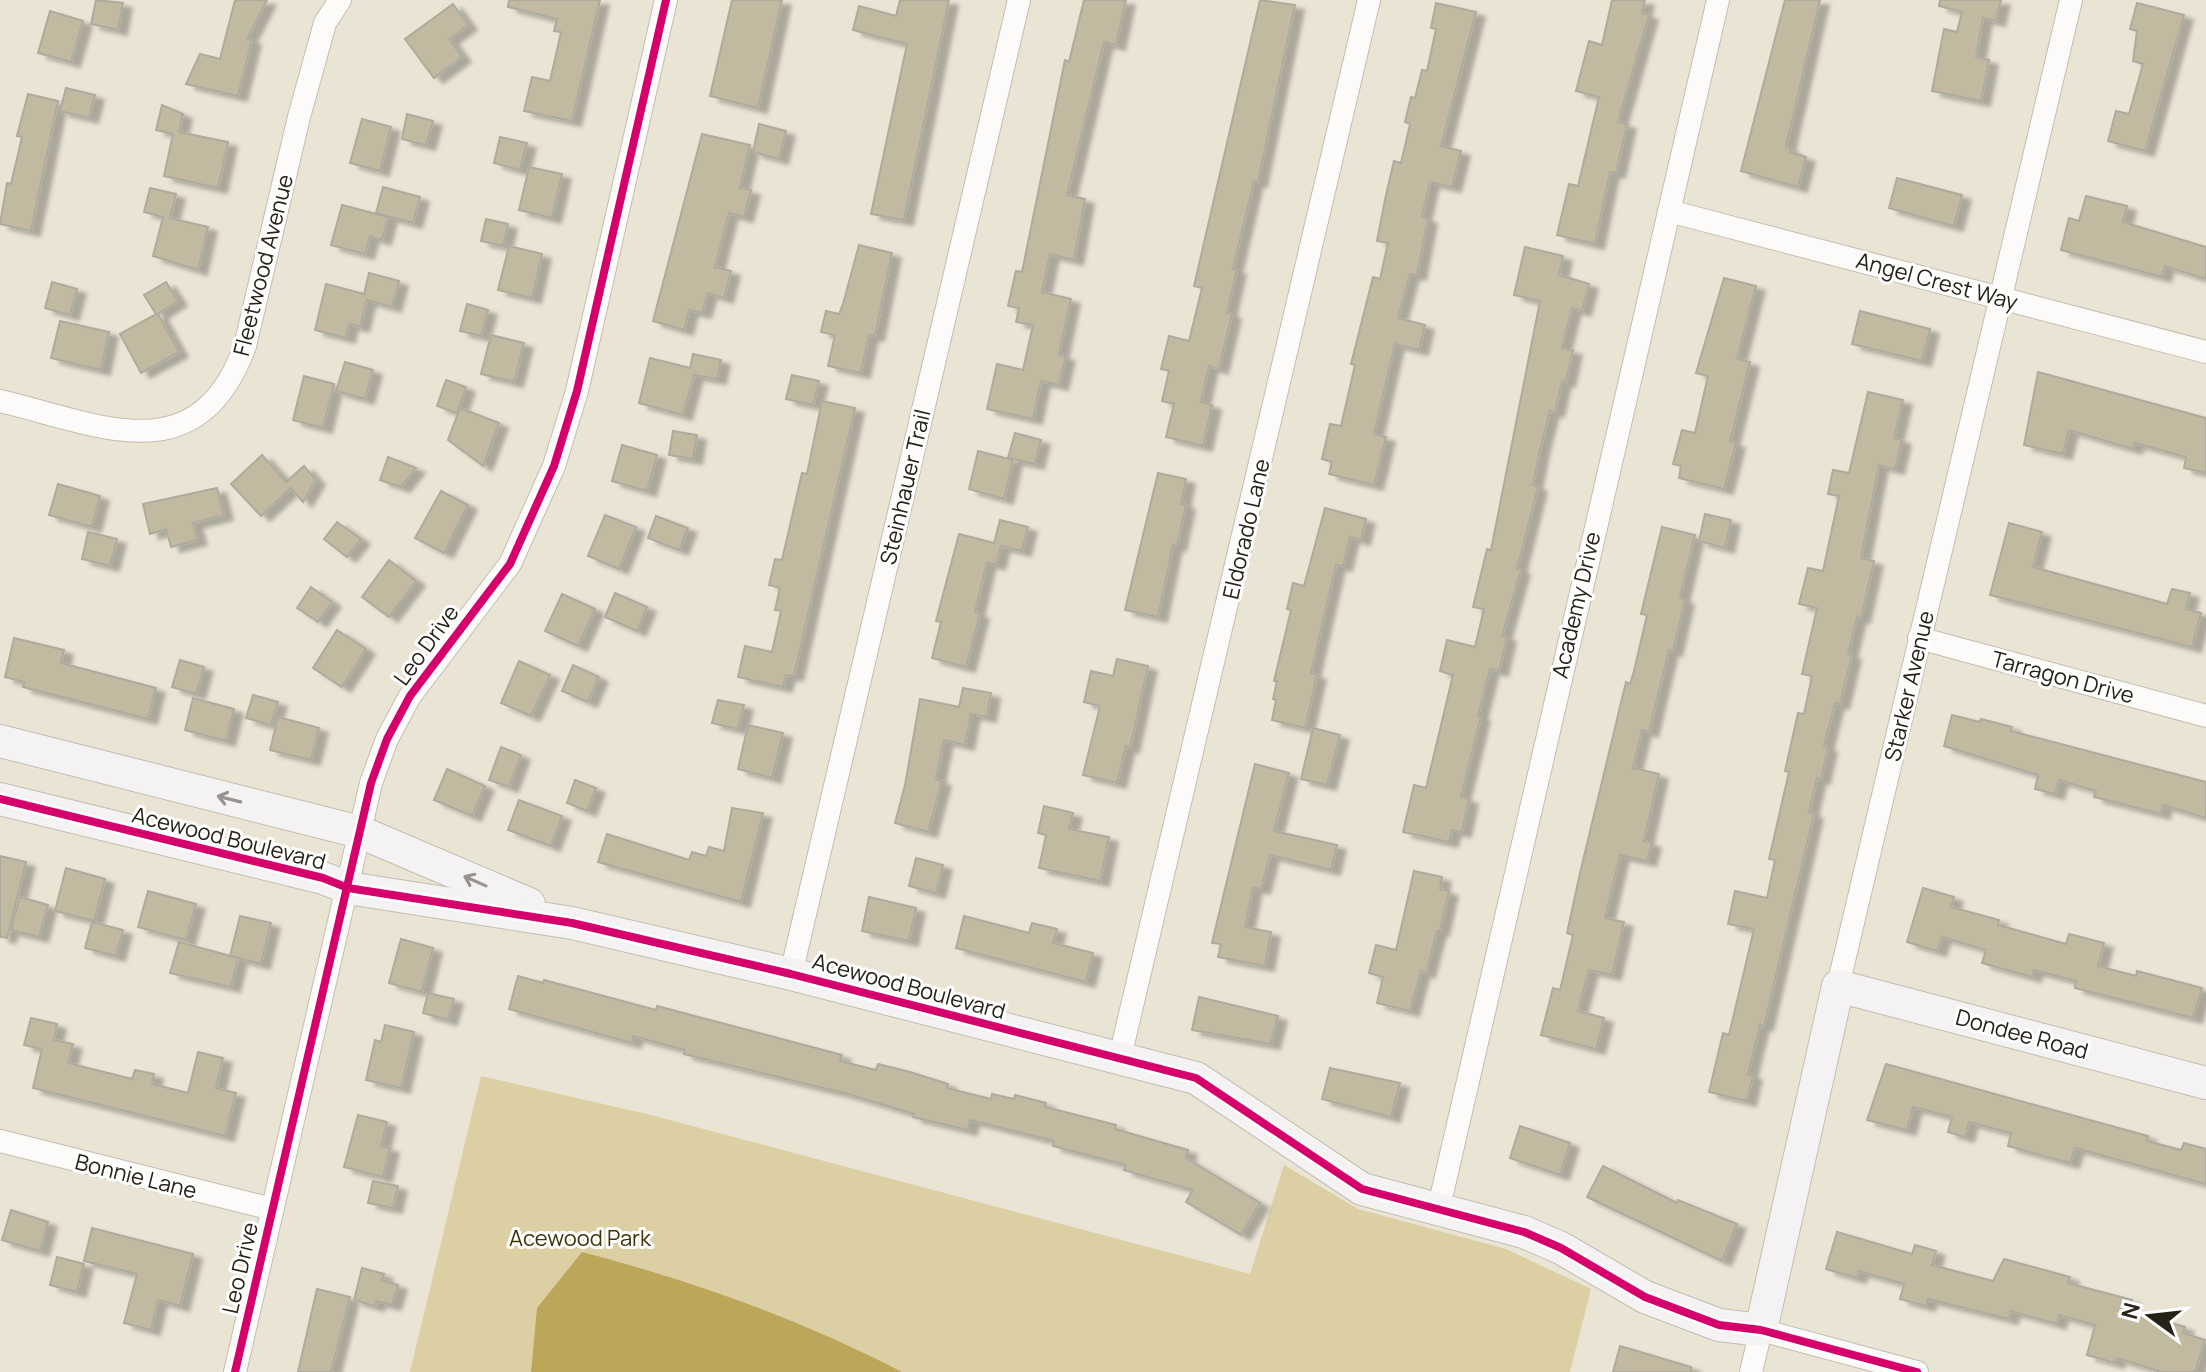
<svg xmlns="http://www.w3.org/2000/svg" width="2206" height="1372" font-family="Manrope,sans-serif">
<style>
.green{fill:#dccfa3}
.water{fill:#bba65a}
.building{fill:#c2baa0;stroke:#aeaa9e;stroke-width:2;filter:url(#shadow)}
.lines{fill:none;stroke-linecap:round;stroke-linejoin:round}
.street-casing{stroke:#c2beb1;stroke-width:24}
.secondary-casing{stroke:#c2beb1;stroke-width:34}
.street{stroke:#fcfbf9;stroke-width:22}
.secondary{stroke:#f4f2f2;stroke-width:32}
.cycleway-casing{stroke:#fff;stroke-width:13}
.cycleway{stroke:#d6006c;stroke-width:8}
.oneway{stroke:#979490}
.labels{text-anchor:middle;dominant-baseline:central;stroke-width:6;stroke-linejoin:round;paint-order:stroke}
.street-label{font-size:22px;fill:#262218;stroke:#fff}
.park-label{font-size:22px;fill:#3f3309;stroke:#fff}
</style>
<defs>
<filter id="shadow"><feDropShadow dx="9" dy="5" stdDeviation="2" flood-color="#0004"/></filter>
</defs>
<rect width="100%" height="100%" fill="#e9e4d4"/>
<polygon class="green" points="481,1076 647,1114 1250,1274 1284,1165 1358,1209 1506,1249 1591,1289 1570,1372 410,1372"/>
<path class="water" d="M582,1252C696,1282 797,1318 902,1372H531L537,1308Z"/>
<g class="building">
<polygon points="96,0 123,3 118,30 91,24"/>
<polygon points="235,0 267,0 247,39 252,40 238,96 186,84 200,54 220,59"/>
<polygon points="509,0 600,0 572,121 524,111 532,77 550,81 561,32 554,31 557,19 508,7"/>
<polygon points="732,0 782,0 758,108 710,96"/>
<polygon points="900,0 949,0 904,220 871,214 907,44 853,30 859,6 896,16"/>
<polygon points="1084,0 1126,0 1116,45 1104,42 1067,195 1085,199 1074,260 1050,254 1042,292 1071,299 1059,355 1066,356 1059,385 1041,381 1033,419 987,409 997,364 1023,370 1033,325 1016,322 1019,308 1008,306 1016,271 1022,272 1065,60 1069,62"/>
<polygon points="1260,0 1295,5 1258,182 1254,181 1233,269 1237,270 1227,313 1232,314 1219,369 1209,366 1201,402 1212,405 1203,446 1166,437 1174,404 1162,401 1169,371 1161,369 1169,336 1189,341 1202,288 1194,286"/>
<polygon points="1612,0 1645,0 1642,13 1649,15 1618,122 1627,124 1616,173 1610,172 1595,244 1557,235 1569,184 1578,186 1599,97 1576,91 1589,41 1602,45"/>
<polygon points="1785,0 1820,0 1786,147 1791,149 1790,152 1806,157 1798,187 1741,171"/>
<polygon points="1940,0 2001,0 1996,21 1983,18 1976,57 1989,60 1981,101 1932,91 1944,29 1957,32 1962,12 1939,6"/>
<polygon points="1436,3 1476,12 1441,146 1461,151 1452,187 1430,182 1422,217 1428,219 1417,275 1410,274 1398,318 1425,325 1419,350 1395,344 1374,434 1386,437 1374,485 1329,474 1332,462 1322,459 1330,424 1341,426 1355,365 1351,364 1373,277 1380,279 1388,243 1377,241 1386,195 1394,161 1401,163 1410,124 1405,122 1411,97 1415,98 1422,70 1427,71 1436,29 1431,28"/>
<polygon points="2137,3 2184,15 2145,151 2108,141 2116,111 2129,114 2143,64 2133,61 2137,31 2130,29"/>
<polygon points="453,4 468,25 449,39 462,57 434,78 405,39"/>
<polygon points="50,11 83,21 71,62 38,53"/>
<polygon points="66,88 95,95 89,118 60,111"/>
<polygon points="28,94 58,101 31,231 0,224 7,183 11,184 22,137 17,136"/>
<polygon points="162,105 183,114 179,132 228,142 218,188 164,176 173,134 156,130"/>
<polygon points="407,114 433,121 426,145 402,139"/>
<polygon points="362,119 391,127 380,171 350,163"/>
<polygon points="759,124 786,131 779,159 753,152"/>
<polygon points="702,134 750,145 740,188 751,190 744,217 729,213 715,267 731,271 724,298 708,293 702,313 689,310 684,330 653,321"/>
<polygon points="500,137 527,143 520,170 494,163"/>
<polygon points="529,167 562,174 552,218 519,210"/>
<polygon points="1897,178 1962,195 1954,226 1889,208"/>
<polygon points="383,187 420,197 413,223 376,213"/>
<polygon points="150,188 176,194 170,218 208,227 198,270 153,256 163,217 144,212"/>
<polygon points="2086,196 2127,206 2123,222 2206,247 2206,279 2165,266 2162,277 2061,250 2069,218 2079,221"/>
<polygon points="342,205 388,217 382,240 370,236 365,254 331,245"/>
<polygon points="486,219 508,224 503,246 481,241"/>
<polygon points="859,245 892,253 875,336 869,335 861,373 828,366 835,335 821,332 826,311 839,314 843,304"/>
<polygon points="509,246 542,254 532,298 498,290"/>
<polygon points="1525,247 1563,256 1559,275 1589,284 1582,311 1572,308 1562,348 1573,350 1566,382 1562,381 1555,412 1550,411 1540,450 1533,485 1538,487 1517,569 1521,570 1502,636 1507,637 1499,671 1490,669 1478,716 1481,716 1461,797 1469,799 1462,832 1452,830 1449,842 1403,832 1414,785 1426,788 1453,675 1440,671 1447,640 1475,647 1484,609 1473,607 1487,549 1491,550 1540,301 1514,295"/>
<polygon points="369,273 399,281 392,307 367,300 360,327 349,324 346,338 315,330 326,284 364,294"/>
<polygon points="1724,278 1756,286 1737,359 1750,362 1730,442 1736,443 1724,489 1679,478 1681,466 1673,464 1682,430 1695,433 1708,376 1696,373"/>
<polygon points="52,282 77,289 70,315 45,308"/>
<polygon points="166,282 178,301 158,314 179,352 141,373 120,334 156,314 144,295"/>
<polygon points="467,304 488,310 481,336 460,331"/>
<polygon points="1860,311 1930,329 1922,361 1852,344"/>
<polygon points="60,321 109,332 101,370 51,358"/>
<polygon points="491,335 524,343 514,382 481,374"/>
<polygon points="693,354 721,360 717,379 694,375 683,415 639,403 650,358 690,368"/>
<polygon points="345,362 373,370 365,399 336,391"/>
<polygon points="2038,372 2206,418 2206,473 2184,468 2186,457 2135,443 2133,449 2069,430 2063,454 2024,445"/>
<polygon points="792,375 819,381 813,405 786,399"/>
<polygon points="304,376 334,384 323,428 293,420"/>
<polygon points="446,380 466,387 457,413 437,406"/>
<polygon points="1868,392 1903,400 1894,438 1902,440 1895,469 1879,465 1861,558 1874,561 1861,618 1857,617 1848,654 1852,655 1840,704 1835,703 1824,746 1828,747 1821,779 1817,778 1809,812 1814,814 1764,1026 1760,1025 1748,1074 1753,1075 1747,1101 1709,1092 1723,1033 1729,1035 1754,929 1728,924 1735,891 1767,898 1775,860 1769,859 1789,772 1785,771 1798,713 1804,714 1812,676 1802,674 1817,608 1799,604 1808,568 1823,571 1839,496 1828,494 1833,470 1849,473"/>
<polygon points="822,401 855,408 794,676 786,675 783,687 738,677 745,646 772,652 781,611 775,610 780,588 769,585 775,559 782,560 802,473 807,474"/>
<polygon points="460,408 499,423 483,466 448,440"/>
<polygon points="673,431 697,435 693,459 669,455"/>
<polygon points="1015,433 1041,440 1035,464 1008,458"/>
<polygon points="622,445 657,455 647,491 612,481"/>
<polygon points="978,451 1013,460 1004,499 969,489"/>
<polygon points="262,455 286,482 304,466 316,480 303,502 291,488 261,516 231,484"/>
<polygon points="388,457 416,468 401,487 380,480"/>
<polygon points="1158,473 1186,479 1181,504 1186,505 1177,546 1173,545 1158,617 1125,610"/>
<polygon points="58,484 100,496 92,527 49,515"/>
<polygon points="217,488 224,515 193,523 198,540 171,547 166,529 150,534 143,504"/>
<polygon points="441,491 468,505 444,553 415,538"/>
<polygon points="1325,508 1366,519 1361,540 1350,537 1343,566 1336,565 1311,673 1317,675 1305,728 1272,720 1276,700 1273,699 1277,681 1274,681 1291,610 1287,609 1293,583 1304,586"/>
<polygon points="1705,514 1731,520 1725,548 1699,541"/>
<polygon points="605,515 636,527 619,569 588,556"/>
<polygon points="656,516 688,528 679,550 648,538"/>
<polygon points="1000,520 1028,527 1022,551 1001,546 996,565 987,562 975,612 980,614 966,667 932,658 941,622 936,621 959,534 994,543"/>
<polygon points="337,522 361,539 347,557 324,539"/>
<polygon points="2009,523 2042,532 2033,567 2167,604 2172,589 2190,593 2186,609 2201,613 2192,647 1990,595"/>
<polygon points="1662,527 1695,535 1680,598 1685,600 1673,651 1669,650 1649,732 1642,730 1633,768 1659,774 1644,841 1652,843 1647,861 1620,855 1605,918 1624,922 1612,975 1589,970 1578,1011 1604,1018 1596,1049 1541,1035 1553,988 1560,990 1573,935 1567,933 1580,873 1626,682 1630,684 1634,671 1647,615 1641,614"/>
<polygon points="88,532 117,539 110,566 82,559"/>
<polygon points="389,560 416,581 389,617 362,597"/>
<polygon points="311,587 332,602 318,622 297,608"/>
<polygon points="615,593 647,607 637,631 605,617"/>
<polygon points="562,594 595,609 578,646 545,631"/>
<polygon points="337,630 366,649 342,687 313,668"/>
<polygon points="14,638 64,650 61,663 156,688 148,719 23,687 24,682 5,677"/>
<polygon points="1117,659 1148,666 1130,748 1126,746 1117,783 1083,775 1100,706 1084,702 1091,671 1113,676"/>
<polygon points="180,660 204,667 196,694 172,687"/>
<polygon points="519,661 550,675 531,716 501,703"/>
<polygon points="573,665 599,677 588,702 562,691"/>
<polygon points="963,688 991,693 987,717 971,714 965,745 944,740 936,779 942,781 928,832 895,823 905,785 920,699 959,707"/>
<polygon points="253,695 278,702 271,725 246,718"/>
<polygon points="193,698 234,709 226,741 185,730"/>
<polygon points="718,700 744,705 738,729 712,723"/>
<polygon points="1952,715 1980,722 1981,719 2012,727 2011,731 2206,782 2206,818 2163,805 2161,814 2094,797 2096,791 2059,780 2055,794 2035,789 2038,775 1944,746"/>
<polygon points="278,717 319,728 311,760 270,750"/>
<polygon points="748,725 783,733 772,778 738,769"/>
<polygon points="1313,728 1340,735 1327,785 1301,779"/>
<polygon points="501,747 521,755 509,787 489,780"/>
<polygon points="1255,764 1289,773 1274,831 1337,845 1331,870 1270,855 1261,889 1253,887 1245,927 1271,932 1265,966 1218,957 1221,944 1212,943"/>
<polygon points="447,769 485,786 472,816 434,800"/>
<polygon points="575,780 596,788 587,811 567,803"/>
<polygon points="519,800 562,816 551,846 508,830"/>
<polygon points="1044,806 1073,813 1069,829 1109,837 1100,881 1039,868 1046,835 1038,833"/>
<polygon points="732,808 763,813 741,902 598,862 607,834 689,860 692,852 706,856 709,847 724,851"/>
<polygon points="0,856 26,862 7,938 0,937"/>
<polygon points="916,858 943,865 936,893 909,886"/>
<polygon points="66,868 105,879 94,921 55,911"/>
<polygon points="1414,871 1442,877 1440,889 1449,891 1440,931 1437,931 1426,973 1421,971 1410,1011 1377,1003 1383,977 1369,973 1376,945 1396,950"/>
<polygon points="1923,888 1954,897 1951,907 1999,920 1998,925 2066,944 2069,934 2104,943 2098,966 2136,976 2137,971 2202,988 2193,1018 2075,988 2076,981 2034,970 2032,977 1982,963 1986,950 1942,937 1937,951 1907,942"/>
<polygon points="148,891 196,904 186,940 138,927"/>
<polygon points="20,897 48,905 39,937 11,930"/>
<polygon points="869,897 916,908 909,941 862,931"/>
<polygon points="240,916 271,923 261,964 230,956"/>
<polygon points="964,916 1029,933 1032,923 1057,929 1053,943 1093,953 1086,982 956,948"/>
<polygon points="92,922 123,930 116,956 85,948"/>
<polygon points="401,939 433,948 422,992 389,983"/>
<polygon points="179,942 238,958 231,987 170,973"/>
<polygon points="518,976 543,983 544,980 656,1010 657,1006 842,1055 840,1061 876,1070 878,1064 910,1072 948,1084 947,1088 991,1099 992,1094 1014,1099 1015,1095 1046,1103 1045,1107 1116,1125 1115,1129 1188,1150 1186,1158 1260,1203 1241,1235 1186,1202 1193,1190 1124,1170 1126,1165 1053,1146 1054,1141 970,1120 968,1130 913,1117 914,1114 848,1094 684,1054 685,1050 633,1036 632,1043 509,1009"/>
<polygon points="428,993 454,999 448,1020 423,1013"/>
<polygon points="1199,997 1278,1016 1271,1044 1192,1030"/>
<polygon points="31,1018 57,1024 54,1040 73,1044 68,1063 132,1079 135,1070 154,1074 152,1084 188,1093 198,1052 223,1058 216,1088 236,1093 225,1136 33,1088 42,1049 24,1045"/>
<polygon points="385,1025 414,1032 401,1088 366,1080 375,1040 381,1042"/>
<polygon points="1886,1064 2148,1136 2147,1141 2181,1150 2184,1143 2206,1149 2206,1184 2075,1148 2070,1163 2008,1146 2011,1133 1969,1122 1965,1137 1948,1132 1952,1117 1913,1107 1907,1130 1867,1120"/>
<polygon points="1330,1068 1400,1083 1391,1117 1322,1099"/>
<polygon points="358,1115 387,1122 381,1146 390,1148 383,1177 344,1167"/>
<polygon points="1520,1126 1570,1143 1560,1175 1510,1158"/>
<polygon points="1603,1166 1677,1203 1678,1200 1737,1224 1722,1261 1587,1197"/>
<polygon points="373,1181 398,1186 393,1208 368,1203"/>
<polygon points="11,1210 48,1222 40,1251 2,1240"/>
<polygon points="92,1228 193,1254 180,1306 158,1300 151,1330 124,1323 137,1274 84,1261"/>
<polygon points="1837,1232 1912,1254 1915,1245 1936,1251 1932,1265 1993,1281 2004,1259 2070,1277 2068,1283 2132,1300 2129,1310 2185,1327 2183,1333 2205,1340 2195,1372 2162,1372 2117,1358 2115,1363 2087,1355 2095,1325 2059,1315 2057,1324 2011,1311 2009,1319 1928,1299 1926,1306 1900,1299 1904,1284 1859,1271 1857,1278 1826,1269"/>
<polygon points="57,1257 84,1264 77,1292 50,1285"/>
<polygon points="362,1268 384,1274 382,1280 398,1285 392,1305 376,1301 375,1306 354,1300"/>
<polygon points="317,1289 350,1297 331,1372 298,1372"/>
<polygon points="1620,1346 1691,1367 1691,1372 1613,1372"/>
</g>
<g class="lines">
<defs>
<g id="street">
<polyline points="1669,211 2206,352"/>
<path d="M0,401C101,425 198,475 245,346L299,117L325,23L340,0"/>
<polyline points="1919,638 2206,716"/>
<polyline points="791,974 1019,0"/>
<polyline points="1838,986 2071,0"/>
<polyline points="1120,1057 1369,0"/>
<polyline points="0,1141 272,1209"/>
<polyline points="1438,1211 1718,0"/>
<polyline points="235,1372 371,783 387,739 410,696 510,564 554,466 577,391 666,0"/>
<polyline points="1751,1372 1761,1330 1917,1372"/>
</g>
<g id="secondary">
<polyline points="0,741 360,832 529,904"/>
<polyline points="0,799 323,878 348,888 572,923 791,974 1196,1078 1362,1189 1524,1232 1561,1248 1645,1297 1719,1325 1761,1330 1838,986 2206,1083"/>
</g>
</defs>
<use href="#street" class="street-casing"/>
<use href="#secondary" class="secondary-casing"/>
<use href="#street" class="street"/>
<use href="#secondary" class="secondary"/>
<defs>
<g id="cycleway">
<polyline points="0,799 323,878 348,888 572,923 791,974 1196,1078 1362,1189 1524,1232 1561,1248 1645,1297 1719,1325 1761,1330 1917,1372"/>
<polyline points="235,1372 371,783 387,739 410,696 510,564 554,466 577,391 666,0"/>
</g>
</defs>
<use href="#cycleway" class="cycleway-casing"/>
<use href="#cycleway" class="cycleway"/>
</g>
<defs><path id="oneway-shaft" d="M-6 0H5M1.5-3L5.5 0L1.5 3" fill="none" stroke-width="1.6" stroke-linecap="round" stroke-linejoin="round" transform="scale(2)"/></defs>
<g class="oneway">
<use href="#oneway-shaft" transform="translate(229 799) rotate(-166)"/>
<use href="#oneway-shaft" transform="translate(475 881) rotate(-156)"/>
</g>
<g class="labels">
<g class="street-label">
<text transform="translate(263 265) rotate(-76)">Fleetwood Avenue</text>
<text transform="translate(1937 281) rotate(15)">Angel Crest Way</text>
<text transform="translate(905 487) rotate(-77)">Steinhauer Trail</text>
<text transform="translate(1246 529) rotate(-77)">Eldorado Lane</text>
<text transform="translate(1576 605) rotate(-77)">Academy Drive</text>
<text transform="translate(426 645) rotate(-54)">Leo Drive</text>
<text transform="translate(2063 677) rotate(15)">Tarragon Drive</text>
<text transform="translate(1909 686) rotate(-77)">Starker Avenue</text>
<text transform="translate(229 838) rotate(14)">Acewood Boulevard</text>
<text transform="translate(909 986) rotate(15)">Acewood Boulevard</text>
<text transform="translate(2022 1034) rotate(15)">Dondee Road</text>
<text transform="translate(136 1176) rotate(14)">Bonnie Lane</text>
<text transform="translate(240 1268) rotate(-77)">Leo Drive</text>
</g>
<g class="park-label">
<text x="580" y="1238">Acewood Park</text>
</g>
</g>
<g transform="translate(2150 1316) rotate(285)" stroke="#ffffff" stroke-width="6" paint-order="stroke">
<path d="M0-6L14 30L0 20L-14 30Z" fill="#262218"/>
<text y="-12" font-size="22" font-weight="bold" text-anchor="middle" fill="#262218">N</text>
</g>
</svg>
